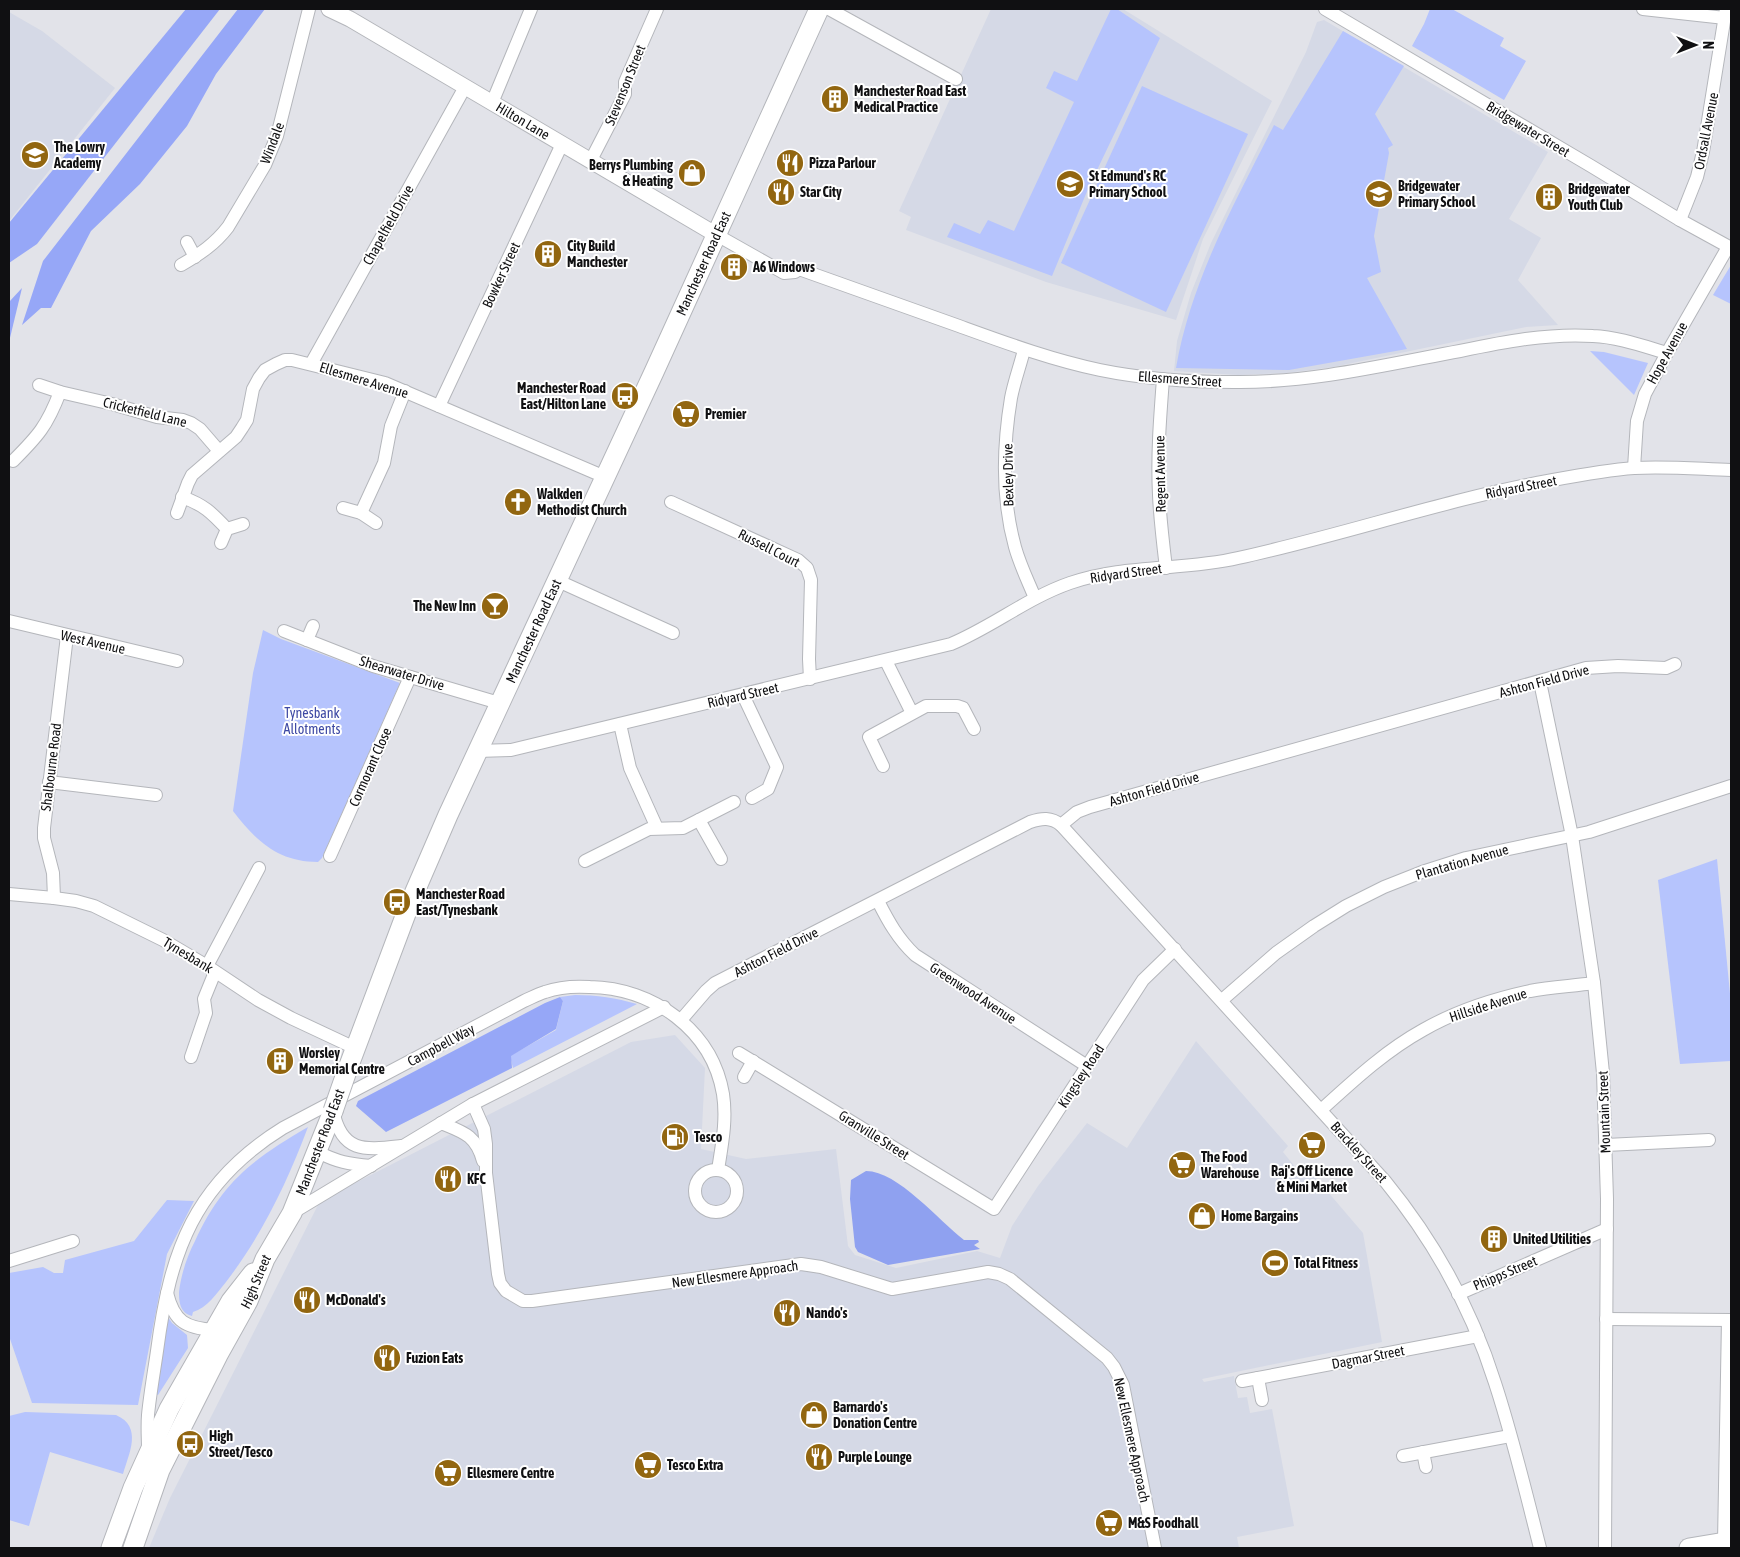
<svg xmlns="http://www.w3.org/2000/svg" width="1740" height="1557" font-family="'Asap Condensed',sans-serif">
<style>
.built{fill:#d5d9e6}
.green{fill:#b6c4fd}
.forest{fill:#96a7f7}
.water{fill:#8fa1f0}
.lines{fill:none;stroke-linecap:round;stroke-linejoin:round}
.minor-casing{stroke:#b4b6bb;stroke-width:14}
.tertiary-casing{stroke:#b4b6bb;stroke-width:17}
.primary-casing{stroke:#b4b6bb;stroke-width:21}
.minor{stroke:#fff;stroke-width:12}
.tertiary{stroke:#fff;stroke-width:15}
.primary{stroke:#fff;stroke-width:19}
.primary-bridge-casing{stroke:#b4b6bb;stroke-width:21;stroke-linecap:butt}
.primary-bridge{stroke:#fff;stroke-width:19}
.labels{text-anchor:middle;dominant-baseline:central;stroke-width:4;stroke-linejoin:round;paint-order:stroke}
.street-label{font-size:14px;fill:#101012;stroke:#fff}
.poi-label{font-size:14px;font-weight:bold;fill:#101012;stroke:#fff;text-anchor:start}
.park-label{font-size:14px;fill:#3e49a4;stroke:#fff}
</style>
<rect width="100%" height="100%" fill="#e2e3e9"/>
<g class="built">
<polygon points="991,9 1123,9 1272,101 1203,239 1176,320 1046,282 906,230 911,217 899,211"/>
<polygon points="9,12 42,31 115,88 9,221"/>
<polygon points="1324,20 1548,152 1509,219 1541,238 1518,280 1558,325 1526,327 1333,367 1287,373 1238,375 1174,371 1177,341 1191,293 1211,243 1306,52 1317,22"/>
<polygon points="675,1035 705,1068 701,1149 746,1159 836,1149 848,1246 855,1255 896,1268 977,1251 1000,1258 1012,1226 1038,1186 1087,1123 1127,1148 1196,1041 1288,1146 1283,1152 1296,1168 1304,1164 1363,1233 1382,1342 1202,1379 1204,1382 1234,1376 1238,1398 1247,1397 1250,1413 1272,1409 1294,1526 1237,1537 1239,1548 149,1548 170,1498 320,1201 631,1042"/>
</g>
<g class="green">
<polygon points="1111,9 1117,9 1160,38 1088,189 1052,276 947,237 954,223 980,234 988,220 1014,231 1074,102 1046,88 1054,71 1077,81"/>
<polygon points="1430,9 1452,9 1504,38 1500,46 1526,61 1504,100 1412,46 1424,24"/>
<path d="M1343,31L1404,66L1375,114L1393,145L1388,148L1389,153L1374,236L1381,272L1367,278L1407,349L1289,370L1176,368C1191,281 1234,204 1274,125L1283,130Z"/>
<polygon points="1142,86 1248,134 1166,312 1061,263"/>
<polygon points="1731,265 1731,304 1713,295"/>
<polygon points="1590,351 1604,352 1648,363 1634,395"/>
<path d="M263,630L281,639L400,683L322,858L318,862C278,862 256,841 233,811L253,673Z"/>
<polygon points="1717,859 1731,1004 1731,1061 1680,1064 1658,880"/>
<path d="M575,995C597,995 616,998 637,1004L513,1068L510,1056L556,1030L563,1001L560,997Z"/>
<path d="M308,1127C287,1183 262,1235 226,1282C217,1293 207,1308 193,1312L192,1316C180,1313 179,1302 179,1292C181,1275 187,1256 195,1241C222,1182 253,1159 308,1127Z"/>
<polygon points="167,1200 194,1201 167,1254 138,1405 32,1403 9,1336 9,1273 43,1267 54,1273 63,1273 65,1260 134,1241"/>
<polygon points="166,1314 172,1323 187,1335 188,1348 158,1395 156,1394"/>
<path d="M25,1412L116,1415C143,1427 129,1453 123,1474L50,1452L29,1526L9,1520V1416Z"/>
</g>
<g class="forest">
<polygon points="186,9 220,9 37,244 9,263 9,223"/>
<polygon points="238,9 265,9 216,74 187,126 140,184 91,231 51,308 41,308 22,325 43,261"/>
<polygon points="22,288 9,342 9,302"/>
<polygon points="560,997 563,1001 556,1029 511,1056 512,1068 386,1132 356,1106 358,1101 545,1003"/>
</g>
<path class="water" d="M866,1171C898,1171 939,1221 964,1240H978L979,1242L974,1245L980,1249L888,1265L858,1252L855,1247L850,1199L851,1180Z"/>
<g class="lines">
<defs>
<g id="minor">
<polyline points="829,9 956,79"/>
<polyline points="1325,9 1591,166 1680,220 1731,248"/>
<polyline points="1643,9 1725,18"/>
<polyline points="492,103 531,9"/>
<polyline points="591,160 625,94 625,82 657,9"/>
<polyline points="1680,220 1697,177 1703,152 1726,9"/>
<path d="M715,234L784,273L795,272L799,269C853,288 906,307 959,326C1006,343 1052,360 1100,370C1144,379 1189,382 1234,382C1310,383 1385,365 1460,351C1503,342 1548,333 1593,336C1618,337 1643,346 1667,353"/>
<polyline points="187,242 195,257"/>
<path d="M181,265C200,254 215,244 228,227L265,165L277,136L309,9"/>
<path d="M1024,350C1020,366 1014,382 1011,398C1003,446 1002,500 1015,547C1020,565 1028,581 1035,598"/>
<polyline points="311,364 465,87"/>
<path d="M1163,379C1160,418 1157,456 1159,495C1160,519 1163,543 1166,568"/>
<polyline points="39,385 60,392 112,404 157,417 183,420 191,423 200,429 219,451"/>
<polyline points="439,406 562,144"/>
<path d="M13,461C38,436 47,426 60,392"/>
<polyline points="1634,468 1637,421 1645,394 1667,353 1728,247"/>
<path d="M182,497C204,505 211,512 227,529"/>
<polyline points="671,502 798,560 807,568 811,580 809,659 810,679"/>
<polyline points="343,508 361,513 376,523"/>
<polyline points="177,513 188,483 192,475 236,437 242,428 247,420 253,389 259,378 265,370 276,364 285,360 292,360 385,383 605,477"/>
<polyline points="361,513 384,463 391,426 405,391"/>
<polyline points="221,543 227,529 243,524"/>
<polyline points="556,580 673,633"/>
<polyline points="9,621 177,661"/>
<polyline points="284,631 373,666 499,703"/>
<polyline points="307,640 313,626"/>
<polyline points="886,661 912,713"/>
<polyline points="1540,682 1572,836 1594,983 1603,1073 1607,1199 1605,1548"/>
<polyline points="743,695 777,767 768,789 752,798"/>
<polyline points="620,724 630,768 657,828"/>
<path d="M477,751L511,750L951,644C992,627 1027,598 1070,583C1124,564 1183,571 1238,558C1344,535 1446,499 1553,480C1580,475 1607,470 1634,468C1666,466 1699,469 1731,470"/>
<polyline points="883,766 869,737 926,706 957,706 963,708 974,729"/>
<polyline points="49,782 156,795"/>
<polyline points="699,820 721,859"/>
<path d="M1061,825L1385,1181C1434,1241 1472,1310 1495,1383C1513,1438 1526,1493 1540,1548"/>
<polyline points="330,856 410,677"/>
<polyline points="585,861 649,829 683,828 734,802"/>
<polyline points="9,894 54,898 76,901 94,906 163,940 207,966 258,1000 291,1018 355,1048"/>
<polyline points="54,898 53,873 44,838 44,828 67,636"/>
<path d="M878,901C888,921 898,939 915,955L1087,1066"/>
<polyline points="207,966 259,868"/>
<polyline points="1222,1000 1276,953 1314,926 1346,906 1384,887 1422,872 1466,858 1589,832 1731,786"/>
<path d="M681,1020L706,991L715,983L1030,822C1042,818 1051,817 1061,825L1077,812L1090,807L1586,668L1618,666L1666,668L1675,664"/>
<polyline points="739,1053 994,1209 1143,980 1175,949"/>
<polyline points="191,1057 206,1013 204,999 215,972"/>
<polyline points="744,1077 753,1061"/>
<polyline points="473,1104 484,1129 486,1144 486,1173 498,1274 500,1283 506,1291 523,1301 532,1301 801,1264 821,1267 892,1289 988,1272 999,1274 1010,1279 1107,1358 1114,1367 1123,1385 1155,1548"/>
<path d="M1321,1110C1353,1081 1385,1051 1423,1030C1456,1011 1493,999 1530,991C1551,987 1573,986 1594,983"/>
<path d="M333,1111C342,1153 364,1150 401,1146"/>
<path d="M441,1123C463,1132 476,1135 483,1161"/>
<polyline points="1606,1145 1709,1140"/>
<path d="M318,1152C337,1162 349,1164 371,1166"/>
<circle cx="716" cy="1191" r="21"/>
<polyline points="292,1213 473,1104 664,1007"/>
<polyline points="9,1261 73,1241"/>
<path d="M167,1293C174,1322 186,1328 214,1330"/>
<polyline points="1458,1294 1607,1229"/>
<polyline points="1606,1319 1731,1320"/>
<polyline points="1258,1378 1262,1400"/>
<polyline points="1242,1381 1478,1336"/>
<path d="M148,1450C148,1438 147,1427 148,1415C150,1394 154,1372 157,1351C170,1252 194,1183 283,1128L524,1001C531,998 538,994 545,992C559,987 575,986 590,987C653,988 712,1030 723,1094C727,1120 722,1144 718,1170"/>
<polyline points="1423,1452 1426,1467"/>
<polyline points="1403,1456 1510,1436"/>
<polyline points="1724,1542 1728,1320"/>
</g>
<g id="tertiary">
<path id="s1" d="M329,9L350,19L715,234"/>
</g>
<g id="primary">
<path id="s2" d="M348,1068L410,903L448,815L654,372L819,9"/>
<polyline points="111,1548 133,1488 169,1409 231,1301 253,1273"/>
<path id="s3" d="M133,1548L160,1470L218,1355L248,1301L265,1259L292,1213L333,1111"/>
<polyline points="1689,1548 1731,1541"/>
</g>
</defs>
<use href="#minor" class="minor-casing"/>
<use href="#tertiary" class="tertiary-casing"/>
<use href="#primary" class="primary-casing"/>
<use href="#minor" class="minor"/>
<use href="#tertiary" class="tertiary"/>
<use href="#primary" class="primary"/>
<defs>
<polyline id="primary-bridge" points="333,1111 348,1068"/>
</defs>
<use href="#primary-bridge" class="primary-bridge-casing"/>
<use href="#primary-bridge" class="primary-bridge"/>
</g>
<defs>
<symbol id="building-disc" viewBox="-11 -11 22 22"><circle r="9.5" fill="#926610" stroke="#fff"/><path d="M-4-6H4V6H1V3H-1V6H-4ZM-2.5-4.3h1.7v1.8h-1.7ZM.8-4.3h1.7v1.8H.8ZM-2.5-1h1.7V.8h-1.7ZM.8-1h1.7V.8H.8Z" fill="#fff"/></symbol>
<symbol id="school-disc" viewBox="-11 -11 22 22"><circle r="9.5" fill="#926610" stroke="#fff"/><path d="M0-5L7-2L0 1L-7-2ZM-4 1L0 2.5L4 1V4Q0 6-4 4Z" fill="#fff"/></symbol>
<symbol id="restaurant-disc" viewBox="-11 -11 22 22"><circle r="9.5" fill="#926610" stroke="#fff"/><path d="M-5-6h1v4h1v-4h1v4h1v-4h1v5L-1.5 .5V6h-2V.5L-5-1ZM5-6V6H3V1.5H1.5Q1.5-4 5-6Z" fill="#fff"/></symbol>
<symbol id="shop-disc" viewBox="-11 -11 22 22"><circle r="9.5" fill="#926610" stroke="#fff"/><path d="M-5-2.5h2.3a2.7 3.5 0 0 1 5.4 0H5L5.5 6h-11ZM-1.5-2.5h3a1.5 2.3 0 0 0-3 0Z" fill="#fff"/></symbol>
<symbol id="bus-disc" viewBox="-11 -11 22 22"><circle r="9.5" fill="#926610" stroke="#fff"/><path d="M-5-6H5V4H4V6H2V4H-2V6H-4V4H-5ZM-3.5-4V0h7V-4ZM-3.5 1.2v1.5H-2V1.2ZM2 1.2v1.5H3.5V1.2Z" fill="#fff"/></symbol>
<symbol id="supermarket-disc" viewBox="-11 -11 22 22"><circle r="9.5" fill="#926610" stroke="#fff"/><path d="M-6-5.5h2.5l.6 2H6L4.5 2H-2.5L-4.4-4H-6ZM-1.5 3.2a1.3 1.3 0 1 0 .1 0ZM3 3.2a1.3 1.3 0 1 0 .1 0Z" fill="#fff"/></symbol>
<symbol id="church-disc" viewBox="-11 -11 22 22"><circle r="9.5" fill="#926610" stroke="#fff"/><path d="M-1.2-6h2.4v3.5h3.3v2.4h-3.3V6h-2.4V-.1h-3.3v-2.4h3.3Z" fill="#fff"/></symbol>
<symbol id="bar-disc" viewBox="-11 -11 22 22"><circle r="9.5" fill="#926610" stroke="#fff"/><path d="M-6-5H6L.8 .8V4.5H3.5V6h-7V4.5H-.8V.8Z" fill="#fff"/></symbol>
<symbol id="fuel-disc" viewBox="-11 -11 22 22"><circle r="9.5" fill="#926610" stroke="#fff"/><path d="M-5.5-6h7V0h2V4h1.3V-2.5L3-4.5l.8-.8L6-3V5H2.5V1h-1V6h-7ZM-4.2-4.7v3.2H.2V-4.7Z" fill="#fff"/></symbol>
<symbol id="stadium-disc" viewBox="-11 -11 22 22"><circle r="9.5" fill="#926610" stroke="#fff"/><path d="M0-5a6.5 5 0 1 0 0 10a6.5 5 0 1 0 0-10ZM-3.5-1.8h7v3.6h-7Z" fill="#fff"/></symbol>
</defs>
<g fill-rule="evenodd">
<use href="#building-disc" x="819" y="83" width="32" height="32"/>
<use href="#school-disc" x="19" y="139" width="32" height="32"/>
<use href="#restaurant-disc" x="774" y="147" width="32" height="32"/>
<use href="#shop-disc" x="676" y="157" width="32" height="32"/>
<use href="#school-disc" x="1054" y="168" width="32" height="32"/>
<use href="#restaurant-disc" x="765" y="176" width="32" height="32"/>
<use href="#school-disc" x="1363" y="178" width="32" height="32"/>
<use href="#building-disc" x="1533" y="181" width="32" height="32"/>
<use href="#building-disc" x="532" y="238" width="32" height="32"/>
<use href="#building-disc" x="718" y="251" width="32" height="32"/>
<use href="#bus-disc" x="609" y="380" width="32" height="32"/>
<use href="#supermarket-disc" x="670" y="398" width="32" height="32"/>
<use href="#church-disc" x="502" y="486" width="32" height="32"/>
<use href="#bar-disc" x="479" y="590" width="32" height="32"/>
<use href="#bus-disc" x="381" y="886" width="32" height="32"/>
<use href="#building-disc" x="264" y="1045" width="32" height="32"/>
<use href="#fuel-disc" x="659" y="1121" width="32" height="32"/>
<use href="#supermarket-disc" x="1296" y="1129" width="32" height="32"/>
<use href="#supermarket-disc" x="1166" y="1149" width="32" height="32"/>
<use href="#restaurant-disc" x="432" y="1163" width="32" height="32"/>
<use href="#shop-disc" x="1186" y="1200" width="32" height="32"/>
<use href="#building-disc" x="1478" y="1223" width="32" height="32"/>
<use href="#stadium-disc" x="1259" y="1247" width="32" height="32"/>
<use href="#restaurant-disc" x="291" y="1284" width="32" height="32"/>
<use href="#restaurant-disc" x="771" y="1297" width="32" height="32"/>
<use href="#restaurant-disc" x="371" y="1342" width="32" height="32"/>
<use href="#shop-disc" x="798" y="1399" width="32" height="32"/>
<use href="#bus-disc" x="174" y="1428" width="32" height="32"/>
<use href="#restaurant-disc" x="803" y="1441" width="32" height="32"/>
<use href="#supermarket-disc" x="632" y="1449" width="32" height="32"/>
<use href="#supermarket-disc" x="432" y="1457" width="32" height="32"/>
<use href="#supermarket-disc" x="1093" y="1507" width="32" height="32"/>
</g>
<g class="labels">
<g class="street-label">
<text transform="translate(625 85) rotate(-68)">Stevenson Street</text>
<text stroke="none"><textPath href="#s1" startOffset="224">Hilton Lane</textPath></text>
<text transform="translate(1528 129) rotate(31)">Bridgewater Street</text>
<text transform="translate(1706 131) rotate(-79)">Ordsall Avenue</text>
<text transform="translate(272 143) rotate(-69)">Windale</text>
<text transform="translate(388 225) rotate(-61)">Chapelfield Drive</text>
<text stroke="none"><textPath href="#s2" startOffset="880">Manchester Road East</textPath></text>
<text transform="translate(501 275) rotate(-65)">Bowker Street</text>
<text transform="translate(1667 353) rotate(-61)">Hope Avenue</text>
<text transform="translate(1180 379) rotate(4)">Ellesmere Street</text>
<text transform="translate(364 380) rotate(17)">Ellesmere Avenue</text>
<text transform="translate(145 412) rotate(14)">Cricketfield Lane</text>
<text transform="translate(1160 474) rotate(-91)">Regent Avenue</text>
<text transform="translate(1008 475) rotate(-91)">Bexley Drive</text>
<text transform="translate(1521 487) rotate(-11)">Ridyard Street</text>
<text transform="translate(769 548) rotate(27)">Russell Court</text>
<text transform="translate(1126 573) rotate(-8)">Ridyard Street</text>
<text stroke="none"><textPath href="#s2" startOffset="475">Manchester Road East</textPath></text>
<text transform="translate(93 642) rotate(13)">West Avenue</text>
<text transform="translate(402 673) rotate(17)">Shearwater Drive</text>
<text transform="translate(1544 681) rotate(-15)">Ashton Field Drive</text>
<text transform="translate(743 695) rotate(-13)">Ridyard Street</text>
<text transform="translate(51 767) rotate(-83)">Shalbourne Road</text>
<text transform="translate(370 767) rotate(-66)">Cormorant Close</text>
<text transform="translate(1154 789) rotate(-16)">Ashton Field Drive</text>
<text transform="translate(1462 862) rotate(-16)">Plantation Avenue</text>
<text transform="translate(776 952) rotate(-27)">Ashton Field Drive</text>
<text transform="translate(188 955) rotate(31)">Tynesbank</text>
<text transform="translate(973 993) rotate(33)">Greenwood Avenue</text>
<text transform="translate(1488 1005) rotate(-18)">Hillside Avenue</text>
<text transform="translate(441 1045) rotate(-28)">Campbell Way</text>
<text transform="translate(1081 1076) rotate(-57)">Kingsley Road</text>
<text transform="translate(1604 1112) rotate(-92)">Mountain Street</text>
<text transform="translate(874 1135) rotate(32)">Granville Street</text>
<text transform="translate(320 1142) rotate(-69)">Manchester Road East</text>
<text transform="translate(1359 1152) rotate(48)">Brackley Street</text>
<text transform="translate(1505 1273) rotate(-23)">Phipps Street</text>
<text transform="translate(735 1274) rotate(-8)">New Ellesmere Approach</text>
<text stroke="none"><textPath href="#s3" startOffset="294">High Street</textPath></text>
<text transform="translate(1368 1357) rotate(-11)">Dagmar Street</text>
<text transform="translate(1132 1440) rotate(78)">New Ellesmere Approach</text>
</g>
<g class="poi-label">
<text x="854" y="91">Manchester Road East<tspan x="854" dy="16">Medical Practice</tspan></text>
<text x="54" y="147">The Lowry<tspan x="54" dy="16">Academy</tspan></text>
<text x="809" y="163">Pizza Parlour</text>
<text x="673" y="165" text-anchor="end">Berrys Plumbing<tspan x="673" dy="16">&amp; Heating</tspan></text>
<text x="1089" y="176">St Edmund's RC<tspan x="1089" dy="16">Primary School</tspan></text>
<text x="1398" y="186">Bridgewater<tspan x="1398" dy="16">Primary School</tspan></text>
<text x="1568" y="189">Bridgewater<tspan x="1568" dy="16">Youth Club</tspan></text>
<text x="800" y="192">Star City</text>
<text x="567" y="246">City Build<tspan x="567" dy="16">Manchester</tspan></text>
<text x="753" y="267">A6 Windows</text>
<text x="606" y="388" text-anchor="end">Manchester Road<tspan x="606" dy="16">East/Hilton Lane</tspan></text>
<text x="705" y="414">Premier</text>
<text x="537" y="494">Walkden<tspan x="537" dy="16">Methodist Church</tspan></text>
<text x="476" y="606" text-anchor="end">The New Inn</text>
<text x="416" y="894">Manchester Road<tspan x="416" dy="16">East/Tynesbank</tspan></text>
<text x="299" y="1053">Worsley<tspan x="299" dy="16">Memorial Centre</tspan></text>
<text x="694" y="1137">Tesco</text>
<text x="1201" y="1157">The Food<tspan x="1201" dy="16">Warehouse</tspan></text>
<text x="1312" y="1171" text-anchor="middle">Raj's Off Licence<tspan x="1312" dy="16">&amp; Mini Market</tspan></text>
<text x="467" y="1179">KFC</text>
<text x="1221" y="1216">Home Bargains</text>
<text x="1513" y="1239">United Utilities</text>
<text x="1294" y="1263">Total Fitness</text>
<text x="326" y="1300">McDonald's</text>
<text x="806" y="1313">Nando's</text>
<text x="406" y="1358">Fuzion Eats</text>
<text x="833" y="1407">Barnardo's<tspan x="833" dy="16">Donation Centre</tspan></text>
<text x="209" y="1436">High<tspan x="209" dy="16">Street/Tesco</tspan></text>
<text x="838" y="1457">Purple Lounge</text>
<text x="667" y="1465">Tesco Extra</text>
<text x="467" y="1473">Ellesmere Centre</text>
<text x="1128" y="1523">M&amp;S Foodhall</text>
</g>
<g class="park-label">
<text x="312" y="713">Tynesbank<tspan x="312" dy="16">Allotments</tspan></text>
</g>
</g>
<rect width="1740" height="1557" fill="none" stroke="#101012" stroke-width="20"/>
<g transform="translate(1695 45) rotate(90)" stroke="#ffffff" stroke-width="4" paint-order="stroke">
<path d="M0-4L9 19L0 12L-9 19Z" fill="#101012"/>
<text y="-8" font-size="14" font-weight="bold" text-anchor="middle" fill="#101012">N</text>
</g>
</svg>
